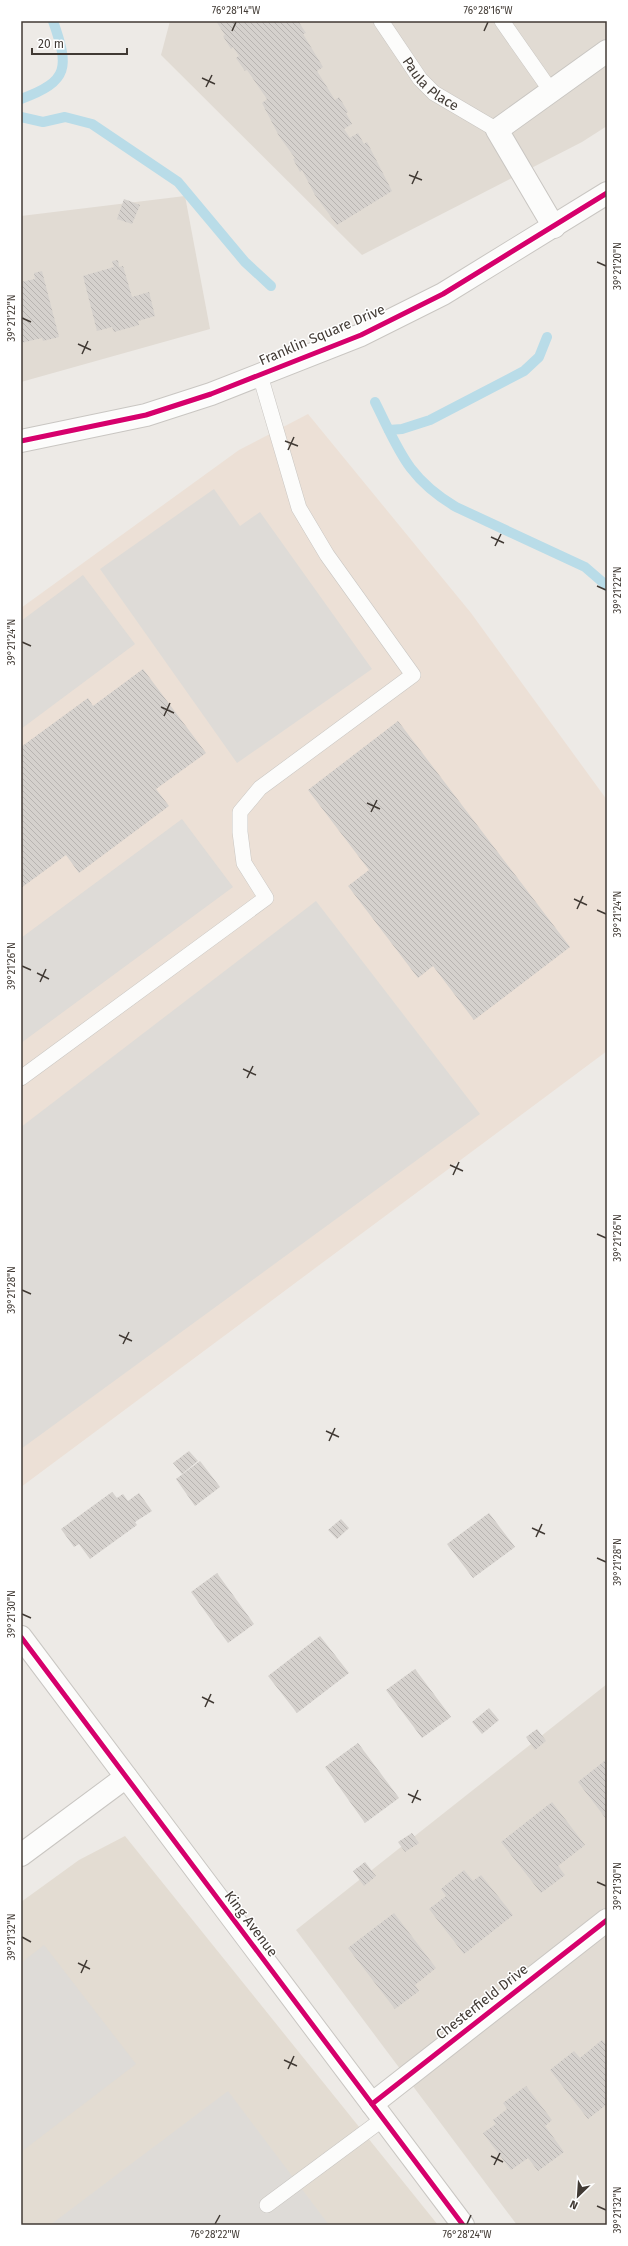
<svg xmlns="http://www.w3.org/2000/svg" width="628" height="2246" font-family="'Fira Sans',sans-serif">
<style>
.residential{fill:#e1dbd3}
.commercial{fill:#ece0d6}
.education{fill:#e3dcd2}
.parking{fill:#dedbd7}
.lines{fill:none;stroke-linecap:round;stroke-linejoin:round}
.stream{stroke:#b9dce8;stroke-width:10}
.building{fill:url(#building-back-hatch)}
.service-casing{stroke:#c9c6c2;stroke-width:16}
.minor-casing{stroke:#c9c6c2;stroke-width:24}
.tertiary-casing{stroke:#c9c6c2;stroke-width:24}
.service{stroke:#fcfcfb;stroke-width:15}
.minor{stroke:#fcfcfb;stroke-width:22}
.tertiary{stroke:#fcfcfb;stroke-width:22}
.cycleway-casing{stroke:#fff;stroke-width:8}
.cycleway{stroke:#d6006c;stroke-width:5}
.ticks{fill:none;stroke:#413a34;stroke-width:1.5}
.labels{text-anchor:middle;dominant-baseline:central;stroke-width:3;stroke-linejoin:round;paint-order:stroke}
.street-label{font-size:14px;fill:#413a34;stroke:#fff}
.neatline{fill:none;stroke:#413a34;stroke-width:1.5}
.ticks-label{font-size:10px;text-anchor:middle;fill:#413a34}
</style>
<defs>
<pattern id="building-back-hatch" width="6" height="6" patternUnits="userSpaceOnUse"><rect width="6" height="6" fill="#d5d1cd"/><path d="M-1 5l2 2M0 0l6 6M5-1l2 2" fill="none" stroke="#b8b4b1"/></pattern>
</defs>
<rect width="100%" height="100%" fill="#edeae6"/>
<g class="residential">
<polygon points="170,21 607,21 607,126 582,142 362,255 161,55"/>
<polygon points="185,196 210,329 21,382 21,216"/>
<polygon points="607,1684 607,2225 517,2225 296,1930"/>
</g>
<polygon class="commercial" points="308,414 471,613 607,800 607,1051 21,1487 21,608 239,450"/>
<polygon class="education" points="125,1836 438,2225 21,2225 21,1902 79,1860"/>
<g class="parking">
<polygon points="214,489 240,526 260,512 372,669 237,763 100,569"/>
<polygon points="83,575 135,644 21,729 21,621"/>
<polygon points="182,819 233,887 21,1043 21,938"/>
<polygon points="316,901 480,1114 21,1449 21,1127"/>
<polygon points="44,1945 136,2064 21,2152 21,1963"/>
<polygon points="228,2091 329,2225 50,2225"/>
</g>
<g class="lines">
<g class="stream">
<path d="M21,99C70,81 69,67 53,21"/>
<polyline points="21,117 43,122 65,117 92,124 178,182 245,262 271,286"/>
<path d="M375,402C399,450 407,478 456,507L585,567L607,586"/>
<polyline points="389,430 402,429 430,420 524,371 539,357 547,337"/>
</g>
</g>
<g class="building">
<polygon points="216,21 298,21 306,33 303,34 323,67 317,71 335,100 339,97 348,112 346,113 352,124 344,129 350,138 358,133 364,144 367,142 392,191 337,225 315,195 302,170 300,172 293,159 295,158 279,136 262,103 267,99 247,70 245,71 236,58 239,56 233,47 231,49 223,36 225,35"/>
<polygon points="124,199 140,205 132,224 117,219"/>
<polygon points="118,260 119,267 123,266 132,297 149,292 155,316 138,321 139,325 114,332 112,327 97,331 83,276 114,267 112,261"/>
<polygon points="42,271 59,337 43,341 42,338 21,343 21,282 35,279 34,273"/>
<polygon points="143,669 206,753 156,789 169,806 79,873 66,855 21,888 21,747 88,698 93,706"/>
<polygon points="398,721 570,947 474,1020 433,966 418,978 348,886 369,870 308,790"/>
<polygon points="189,1451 198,1461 182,1474 173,1463"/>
<polygon points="200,1461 220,1487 195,1506 176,1479"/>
<polygon points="112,1492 117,1498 123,1494 128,1501 139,1493 152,1511 135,1522 137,1525 90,1559 79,1544 74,1547 61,1529"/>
<polygon points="489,1513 515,1547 473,1578 447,1544"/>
<polygon points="341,1519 349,1528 337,1539 328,1530"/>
<polygon points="217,1573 254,1624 228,1643 191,1592"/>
<polygon points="320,1636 349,1673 297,1713 268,1676"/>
<polygon points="415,1669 451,1717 422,1738 386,1690"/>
<polygon points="489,1708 499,1720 482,1734 472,1722"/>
<polygon points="537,1729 546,1741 535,1750 526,1737"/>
<polygon points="358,1743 399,1798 365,1823 325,1767"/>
<polygon points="607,1759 607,1820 578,1782"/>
<polygon points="552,1802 585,1845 558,1866 565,1875 541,1893 501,1842"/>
<polygon points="412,1833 419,1843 405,1852 398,1842"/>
<polygon points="365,1862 376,1876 364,1886 353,1871"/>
<polygon points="464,1870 473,1881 481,1875 513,1915 464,1954 429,1909 446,1896 441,1889"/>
<polygon points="394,1913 436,1968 415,1985 419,1991 395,2009 348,1948"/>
<polygon points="602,2040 607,2046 607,2104 588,2119 550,2070 574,2051 580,2058"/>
<polygon points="526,2086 552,2120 545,2126 564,2152 538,2171 528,2158 511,2170 483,2133 496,2124 493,2120 507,2109 503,2103"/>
</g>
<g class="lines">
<defs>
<g id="service">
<path id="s1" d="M381,21L420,79L434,93L497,130"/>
<polyline points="502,21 551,91"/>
<polyline points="21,1078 266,898 244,863 240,832 240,812 260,788 413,675 327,555 299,508 260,375"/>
<polyline points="267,2205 383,2119"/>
</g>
<g id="minor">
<polyline points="554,227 497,130 607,51"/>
<polyline points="21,1637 463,2225"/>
<polyline points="21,1855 126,1777"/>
<polyline points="372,2104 607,1920"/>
</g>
<polyline id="tertiary" points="21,441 146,415 211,394 361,335 443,294 607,193"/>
</defs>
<use href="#service" class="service-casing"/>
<use href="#minor" class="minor-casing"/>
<use href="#tertiary" class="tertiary-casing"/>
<use href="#service" class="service"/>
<use href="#minor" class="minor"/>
<use href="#tertiary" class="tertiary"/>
<defs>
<g id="cycleway">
<polyline points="21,441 146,415 211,394 361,335 443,294 607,193"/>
<polyline points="21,1637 463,2225"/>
<polyline points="372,2104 607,1920"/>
</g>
</defs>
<use href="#cycleway" class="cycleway-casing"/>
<use href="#cycleway" class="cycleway"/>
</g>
<path class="ticks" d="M232,31L236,22M484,31L488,22M202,78L215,84M206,87L212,75M409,175L422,180M412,184L418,171M597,262L606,266M22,318L31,322M78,344L91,350M82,354L88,341M285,441L298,446M288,450L294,437M491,537L504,543M495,546L501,534M597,586L606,590M22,642L31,646M161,707L174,713M164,716L170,703M367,803L380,809M371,812L377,800M574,899L587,905M577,909L583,896M597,910L606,914M22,966L31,970M37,973L49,979M40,982L46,969M243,1069L256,1075M247,1078L253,1066M450,1165L463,1171M453,1175L459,1162M597,1234L606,1238M22,1290L31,1294M119,1335L132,1341M123,1344L129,1332M326,1431L339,1437M329,1441L335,1428M532,1528L545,1534M536,1537L542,1524M597,1558L606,1562M22,1614L31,1618M202,1697L214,1703M205,1707L211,1694M408,1794L421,1800M412,1803L418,1790M597,1882L606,1886M22,1937L31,1942M78,1963L90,1969M81,1973L87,1960M284,2060L297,2066M288,2069L294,2056M491,2156L503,2162M494,2165L500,2153M597,2206L606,2210M215,2224L220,2215M467,2224L471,2215"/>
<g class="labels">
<g class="street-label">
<text stroke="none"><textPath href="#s1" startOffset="81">Paula Place</textPath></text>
<text transform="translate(322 335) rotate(-23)">Franklin Square Drive</text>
<text transform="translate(251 1924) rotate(53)">King Avenue</text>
<text transform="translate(482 2002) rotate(-38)">Chesterfield Drive</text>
</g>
</g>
<rect width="628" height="2246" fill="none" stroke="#ffffff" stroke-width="44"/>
<g transform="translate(578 2196) rotate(205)" stroke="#ffffff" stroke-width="3" paint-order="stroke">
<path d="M0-3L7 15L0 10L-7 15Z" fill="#413a34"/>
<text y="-6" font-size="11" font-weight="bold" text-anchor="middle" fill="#413a34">N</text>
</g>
<path d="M32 48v6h95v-6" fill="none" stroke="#413a34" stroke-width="2"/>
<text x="38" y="48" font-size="12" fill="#413a34" stroke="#ffffff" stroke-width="3" paint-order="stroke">20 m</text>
<rect x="22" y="22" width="584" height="2202" class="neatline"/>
<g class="ticks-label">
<text x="236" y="14">76°28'14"W</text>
<text x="488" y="14">76°28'16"W</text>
<text transform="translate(617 266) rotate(-90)" y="4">39°21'20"N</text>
<text transform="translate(11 318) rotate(-90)" y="4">39°21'22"N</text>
<text transform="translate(617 590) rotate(-90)" y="4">39°21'22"N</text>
<text transform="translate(11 642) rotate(-90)" y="4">39°21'24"N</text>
<text transform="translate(617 914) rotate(-90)" y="4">39°21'24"N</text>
<text transform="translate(11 966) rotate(-90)" y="4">39°21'26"N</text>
<text transform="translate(617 1238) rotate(-90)" y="4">39°21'26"N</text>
<text transform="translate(11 1290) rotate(-90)" y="4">39°21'28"N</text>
<text transform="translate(617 1562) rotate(-90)" y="4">39°21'28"N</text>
<text transform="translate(11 1614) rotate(-90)" y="4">39°21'30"N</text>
<text transform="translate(617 1886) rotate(-90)" y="4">39°21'30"N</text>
<text transform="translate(11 1937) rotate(-90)" y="4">39°21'32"N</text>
<text transform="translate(617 2210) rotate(-90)" y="4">39°21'32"N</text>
<text x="215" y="2238">76°28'22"W</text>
<text x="467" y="2238">76°28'24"W</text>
</g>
</svg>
